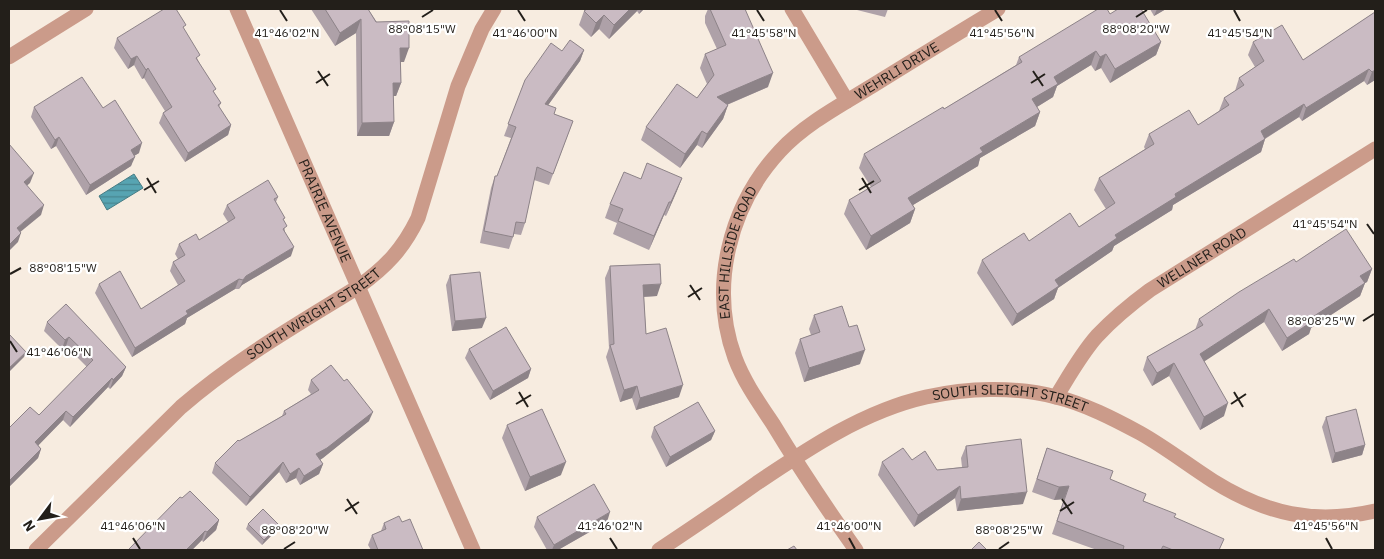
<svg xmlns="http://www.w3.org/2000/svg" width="1384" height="559" font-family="'IBM Plex Sans',sans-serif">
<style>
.water{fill:url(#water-rules);stroke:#477c84}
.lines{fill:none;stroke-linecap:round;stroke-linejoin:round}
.minor{stroke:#cb9b8a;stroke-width:15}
.wall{fill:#aea1a8}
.shaded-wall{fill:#8d8388}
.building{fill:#cabbc3;stroke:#8d8388}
.ticks{fill:none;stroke:#231f1a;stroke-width:2}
.labels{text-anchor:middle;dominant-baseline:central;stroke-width:4.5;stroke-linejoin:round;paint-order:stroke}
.street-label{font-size:14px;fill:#231f1a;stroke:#fff}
.ticks-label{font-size:12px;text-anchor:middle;fill:#231f1a;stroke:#fff;stroke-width:4.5;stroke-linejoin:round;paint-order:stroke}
</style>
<defs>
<pattern id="water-rules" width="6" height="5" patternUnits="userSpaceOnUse" patternTransform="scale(1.25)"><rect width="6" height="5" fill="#57a4b2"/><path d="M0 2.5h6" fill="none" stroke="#488590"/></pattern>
</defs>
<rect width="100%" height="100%" fill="#f7ece0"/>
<polygon class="water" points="134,174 143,188 107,210 99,196"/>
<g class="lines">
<g class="minor">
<path id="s1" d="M237,9L473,550"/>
<polyline points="792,9 847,101"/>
<polyline points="9,57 86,9"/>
<path id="s2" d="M1056,397C1069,376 1081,354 1097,336C1113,319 1131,304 1150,290L1375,149"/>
<path id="s3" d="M36,550L181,407C235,360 298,324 358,287C386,267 403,249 418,218L458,86L482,29L494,9"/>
<path id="s4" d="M659,550C692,528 725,506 757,483C809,448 864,411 926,397C967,388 1015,386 1056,397C1085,404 1114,419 1140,433C1165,447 1188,465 1213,481C1266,514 1314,525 1375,511"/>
<path id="s5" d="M856,550C827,509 799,467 773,424C759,403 744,382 735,358C709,287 729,206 780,151C805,124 841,105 872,86C914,60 956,34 998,9"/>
</g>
</g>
<g class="wall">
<polygon points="311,9 368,9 404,62 401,62 401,83 396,96 393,96 394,122 389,136 357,136 356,33 335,46"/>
<polygon points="585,9 644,9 639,14 637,11 609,39 599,29 591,37 579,25 584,11 586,10"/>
<polygon points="708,9 745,9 768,87 727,105 728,105 723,119 702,148 697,145 680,168 641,140 646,127 697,98 707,84 700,68 705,54 717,49 705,23 705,16"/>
<polygon points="853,9 888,9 885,17"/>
<polygon points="1150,9 1166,9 1154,16"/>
<polygon points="1375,12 1375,80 1367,85 1364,81 1302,121 1299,117 1265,139 1261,152 1173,205 1172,210 1114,246 1112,251 1058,288 1054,299 1012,326 977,273 982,260 1029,241 1079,227 1106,209 1094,190 1099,178 1145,149 1144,147 1149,134 1198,125 1219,111 1224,98 1235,91 1239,78 1255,67 1248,55 1253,42 1303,60"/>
<polygon points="1110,14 1161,42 1156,55 1110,83 1101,68 1095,71 1091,65 1057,86 1053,97 1037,107 1040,112 1035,126 980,158 978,166 913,205 915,209 910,223 866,250 844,214 849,200 871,187 859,168 864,154 944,109 1016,65 1019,57"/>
<polygon points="184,30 198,60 215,94 221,103 219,107 231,125 228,135 185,162 159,123 163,113 165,111 144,78 142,79 134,65 128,69 114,48 117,38"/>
<polygon points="584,50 580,61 548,105 554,114 573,121 549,185 534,180 525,223 521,235 514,234 509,249 480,243 491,188 495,176 497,176 511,138 504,136 525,80 562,51"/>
<polygon points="34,107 103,108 139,153 134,156 131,166 86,195 56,146 51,149 31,117"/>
<polygon points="682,178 666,216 664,215 649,250 613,234 617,223 605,218 610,204 641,179"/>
<polygon points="278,197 276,202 284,221 285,232 291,256 242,285 239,289 235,289 187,318 185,324 132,357 95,293 99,284 141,309 178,285 170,271 173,262 178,259 175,254 179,244 199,240 228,222 223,214 227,205"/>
<polygon points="1296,262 1372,269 1367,282 1365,283 1360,296 1311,328 1309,334 1282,351 1264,322 1204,361 1224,416 1200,430 1169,376 1152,386 1143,370 1147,357 1195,330 1199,319"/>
<polygon points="610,266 657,296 644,297 646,334 679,397 636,410 632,398 620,402 606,357 609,348 605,278"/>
<polygon points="450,275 482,328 452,331 446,285"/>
<polygon points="814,315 849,327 860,364 804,382 795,353 800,339 811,335 809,329"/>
<polygon points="47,322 126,367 122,376 110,389 108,387 70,427 63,420 38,445 41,449 38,458 9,487 9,425 10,427 39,415 87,367 66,346 62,349 44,331"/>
<polygon points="469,349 531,369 528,378 490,400 465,358"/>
<polygon points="311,380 369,421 320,460 323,464 319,474 300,485 296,478 286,483 279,472 246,506 212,473 215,463 239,441 282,416 284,411 311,394 308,390"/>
<polygon points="1326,417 1365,445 1362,455 1332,463 1322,427"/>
<polygon points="507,425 561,475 525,491 502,438"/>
<polygon points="654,427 715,431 711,440 666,467 651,437"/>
<polygon points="966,446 1023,504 957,511 955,498 914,527 878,475 882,462 912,460 937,470 962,467 961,458"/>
<polygon points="1047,448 1110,479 1144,501 1174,517 1220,550 1097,550 1052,534 1064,499 1054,500 1032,492"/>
<polygon points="182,498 219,520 216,530 203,542 202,540 192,550 128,550"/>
<polygon points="537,517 607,522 558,550 547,550 534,527"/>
<polygon points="402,522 423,550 371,550 368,545 372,535 381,531 384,523"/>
<polygon points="248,524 277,530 262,545 246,529"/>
</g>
<g class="shaded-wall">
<polygon points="630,9 638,9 637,11 609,39 614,25"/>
<polygon points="641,9 644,9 639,14"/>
<polygon points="1157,9 1166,9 1154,16"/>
<polygon points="604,15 599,29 591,37 596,23"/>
<polygon points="361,19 356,33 335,46 340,33"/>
<polygon points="1161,42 1156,55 1110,83 1115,69"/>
<polygon points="400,48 409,48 404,62 395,62"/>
<polygon points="584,50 580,61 541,115 545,104"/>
<polygon points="1096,51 1091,65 1057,86 1053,97 1027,113 1032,99 1054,77"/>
<polygon points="1106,54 1101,68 1095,71 1100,57"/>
<polygon points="137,56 134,65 128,69 131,59"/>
<polygon points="148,68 144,78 142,79 146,70"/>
<polygon points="1369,69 1364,81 1302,121 1306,108"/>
<polygon points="1375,70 1375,80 1367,85 1372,72"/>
<polygon points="773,73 768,87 712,111 717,97"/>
<polygon points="393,83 401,83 396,96 388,96"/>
<polygon points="1304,104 1299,117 1256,144 1261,131"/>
<polygon points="728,105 723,119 702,148 707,134"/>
<polygon points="1040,112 1035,126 980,158 978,166 903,211 908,198 980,148"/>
<polygon points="394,122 389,136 357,136 362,123"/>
<polygon points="231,125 228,135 185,162 188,153"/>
<polygon points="702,131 697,145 680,168 685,154"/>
<polygon points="59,137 56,146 51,149 55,140"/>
<polygon points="1265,139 1261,152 1173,205 1172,210 1114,246 1112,251 1058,288 1054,299 1012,326 1017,314 1055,280 1115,235 1175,194"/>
<polygon points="142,143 139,153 127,160 131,150"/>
<polygon points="135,157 131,166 86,195 90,185"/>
<polygon points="34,173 30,183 21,191 24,182"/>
<polygon points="682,178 677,191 666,216 671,202"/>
<polygon points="669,202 664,215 649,250 654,236"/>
<polygon points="44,205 41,215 13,238 17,228"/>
<polygon points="915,209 910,223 866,250 871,236"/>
<polygon points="21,233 18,242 9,251 9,245"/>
<polygon points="294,247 291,256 242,285 239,289 243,280 246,276"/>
<polygon points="1372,269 1367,282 1365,283 1360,296 1311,328 1309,334 1282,351 1287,338 1360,276"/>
<polygon points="239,279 235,289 187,318 185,324 132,357 135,348 186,311"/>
<polygon points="661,284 657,296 639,297 643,285"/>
<polygon points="1269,309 1264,322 1196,367 1200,354"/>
<polygon points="486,318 482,328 452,331 455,321"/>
<polygon points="69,337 66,346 62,349 65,340"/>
<polygon points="865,350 860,364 804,382 809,368"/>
<polygon points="26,352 24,357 9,372 9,368"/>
<polygon points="1174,363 1169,376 1152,386 1157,373"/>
<polygon points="126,367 122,376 110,389 113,380"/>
<polygon points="531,369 528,378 490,400 493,391"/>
<polygon points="112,378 108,387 70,427 73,417"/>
<polygon points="683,385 679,397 636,410 640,398"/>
<polygon points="637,386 632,398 620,402 624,390"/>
<polygon points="1228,403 1224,416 1200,430 1204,417"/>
<polygon points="66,411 63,420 32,452 35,442"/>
<polygon points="373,412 369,421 323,458 313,464 316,454"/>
<polygon points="715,431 711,440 666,467 670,457"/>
<polygon points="1365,445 1362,455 1332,463 1335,453"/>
<polygon points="41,449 38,458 9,487 9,481"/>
<polygon points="283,462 279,472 246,506 250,497"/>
<polygon points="566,462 561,475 525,491 530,477"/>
<polygon points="323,464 319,474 300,485 304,476"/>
<polygon points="299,468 296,478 286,483 290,474"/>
<polygon points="960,486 955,498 914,527 918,515"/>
<polygon points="1069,486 1064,499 1054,500 1059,487"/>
<polygon points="1027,492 1023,504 957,511 961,499"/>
<polygon points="610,512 607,522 558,550 552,550 554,545"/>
<polygon points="219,520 216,530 203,542 207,532"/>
<polygon points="279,525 277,530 262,545 264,540"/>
<polygon points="205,531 202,540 192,550 186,550"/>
</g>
<g class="building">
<polygon points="164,9 176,9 186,25 183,27 200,55 196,58 216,89 213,91 221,103 218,105 231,125 188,153 163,113 172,107 148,68 146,70 137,56 131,59 117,38"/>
<polygon points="325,9 368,9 376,22 409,21 409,48 400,48 401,83 393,83 394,122 362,123 361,19 340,33"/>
<polygon points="587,9 630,9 614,25 604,15 596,23 584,11"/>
<polygon points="710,9 745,9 773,73 717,97 728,105 707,134 702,131 685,154 646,127 677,84 697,98 714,75 705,54 726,45"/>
<polygon points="1098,9 1107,9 1110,14 1118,9 1141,9 1161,42 1115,69 1106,54 1100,57 1096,51 1054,77 1058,84 1032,99 1040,112 980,148 983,152 908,198 915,209 871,236 849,200 881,181 864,154 943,107 944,109 1022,62 1019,57"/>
<polygon points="1375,12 1375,70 1372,72 1369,69 1306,108 1304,104 1261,131 1265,139 1175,194 1176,197 1115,235 1117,238 1055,280 1059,286 1017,314 982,260 1024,233 1029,241 1070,213 1079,227 1115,203 1099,178 1154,144 1149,134 1189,110 1198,125 1229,105 1224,98 1244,85 1239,78 1264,61 1253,42 1282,25 1303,60"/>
<polygon points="570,40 584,50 545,104 556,108 554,114 573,121 553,174 537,167 525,223 516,222 513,237 484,231 495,176 497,176 516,127 508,124 525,80 551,43 562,51"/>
<polygon points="82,77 103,108 115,100 142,143 131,150 135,157 90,185 59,137 55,140 34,107"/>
<polygon points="9,144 34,173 24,182 44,205 17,228 21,233 9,245"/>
<polygon points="647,163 682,178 671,202 669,202 654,236 618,221 623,209 610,204 624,172 641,179"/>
<polygon points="268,180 278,197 274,199 285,218 283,219 287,226 283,229 294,247 246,276 243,280 239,279 186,311 188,314 135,348 99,284 120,271 141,309 185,281 173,262 185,255 179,244 196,234 199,240 235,218 227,205"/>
<polygon points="1346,229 1372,269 1360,276 1365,283 1311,318 1313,321 1287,338 1269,309 1200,354 1228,403 1204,417 1174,363 1157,373 1147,357 1203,325 1199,319 1239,292 1294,259 1296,262"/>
<polygon points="660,264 661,284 643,285 646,334 666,328 683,385 640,398 637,386 624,390 610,345 614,344 610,266"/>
<polygon points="480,272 486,318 455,321 450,275"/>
<polygon points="66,304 126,367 113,380 112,378 73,417 66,411 35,442 41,449 9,481 9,425 10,427 30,407 39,415 93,360 69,337 65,340 47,322"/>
<polygon points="842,306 849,327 857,325 865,350 809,368 800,339 820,332 814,315"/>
<polygon points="506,327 531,369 493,391 469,349"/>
<polygon points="9,334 26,352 9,368"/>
<polygon points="331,365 344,381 347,379 373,412 327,448 316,454 323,464 304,476 299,468 290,474 283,462 250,497 215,463 238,440 239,441 286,414 284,411 319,390 311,380"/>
<polygon points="698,402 715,431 670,457 654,427"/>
<polygon points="542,409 566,462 530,477 507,425"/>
<polygon points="1356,409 1365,445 1335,453 1326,417"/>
<polygon points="1021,439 1027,492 961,499 960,486 918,515 882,462 903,448 912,460 925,451 937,470 968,467 966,446"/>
<polygon points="1047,448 1113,471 1110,479 1146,494 1143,501 1176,514 1174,517 1224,539 1219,550 1173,550 1163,546 1161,550 1123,550 1124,546 1057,521 1069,486 1059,487 1037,479"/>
<polygon points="594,484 610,512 554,545 537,517"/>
<polygon points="190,491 219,520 207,532 205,531 186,550 128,550 180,497 182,498"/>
<polygon points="263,509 279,525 264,540 248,524"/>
<polygon points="399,516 402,522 410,519 423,550 378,550 372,535 386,529 384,523"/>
<polygon points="979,542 987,550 971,550"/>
<polygon points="794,546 797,550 787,550"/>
</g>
<path class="ticks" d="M280,10L287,21M518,10L525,21M757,10L764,21M995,10L1002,21M1234,10L1240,21M422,17L433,10M1136,17L1147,10M318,71L328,86M1033,71L1043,86M316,83L330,74M1031,83L1045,74M147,178L156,193M862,178L871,193M144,190L159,181M859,190L874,181M1367,224L1374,234M10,274L21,268M690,285L700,300M688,297L702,288M1363,321L1374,314M10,341L17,352M519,392L528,407M1234,392L1243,407M516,404L531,395M1231,404L1246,394M347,499L357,514M1062,499L1072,514M345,511L359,502M1060,511L1074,502M133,538L140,549M610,538L617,549M849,538L855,549M1326,538L1332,549M284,549L295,542M999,549L1009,542"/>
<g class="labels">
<g class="street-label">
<text stroke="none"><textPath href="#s5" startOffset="592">WEHRLI DRIVE</textPath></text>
<text stroke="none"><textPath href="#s1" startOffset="220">PRAIRIE AVENUE</textPath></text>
<text stroke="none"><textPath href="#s5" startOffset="336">EAST HILLSIDE ROAD</textPath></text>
<text stroke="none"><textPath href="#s2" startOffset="205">WELLNER ROAD</textPath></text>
<text stroke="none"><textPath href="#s3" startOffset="366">SOUTH WRIGHT STREET</textPath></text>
<text stroke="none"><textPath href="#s4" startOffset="395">SOUTH SLEIGHT STREET</textPath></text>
</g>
</g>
<g class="ticks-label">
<text x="422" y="33">88°08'15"W</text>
<text x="1136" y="33">88°08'20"W</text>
<text x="287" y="37">41°46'02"N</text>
<text x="1002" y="37">41°45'56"N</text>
<text x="525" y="37">41°46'00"N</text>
<text x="764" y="37">41°45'58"N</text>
<text x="1240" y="37">41°45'54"N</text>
<text x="1325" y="228">41°45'54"N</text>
<text x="63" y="272">88°08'15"W</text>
<text x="1321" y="325">88°08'25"W</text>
<text x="59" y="356">41°46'06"N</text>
<text x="133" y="530">41°46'06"N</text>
<text x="610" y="530">41°46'02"N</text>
<text x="849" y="530">41°46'00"N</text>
<text x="1326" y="530">41°45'56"N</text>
<text x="295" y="534">88°08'20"W</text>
<text x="1009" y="534">88°08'25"W</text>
</g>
<rect width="1384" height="559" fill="none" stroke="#231f1a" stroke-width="20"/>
<g transform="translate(40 519) rotate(238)" stroke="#ffffff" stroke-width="4" paint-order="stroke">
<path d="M0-4L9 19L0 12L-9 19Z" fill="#231f1a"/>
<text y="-8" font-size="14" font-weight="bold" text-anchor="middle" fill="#231f1a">N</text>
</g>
</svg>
